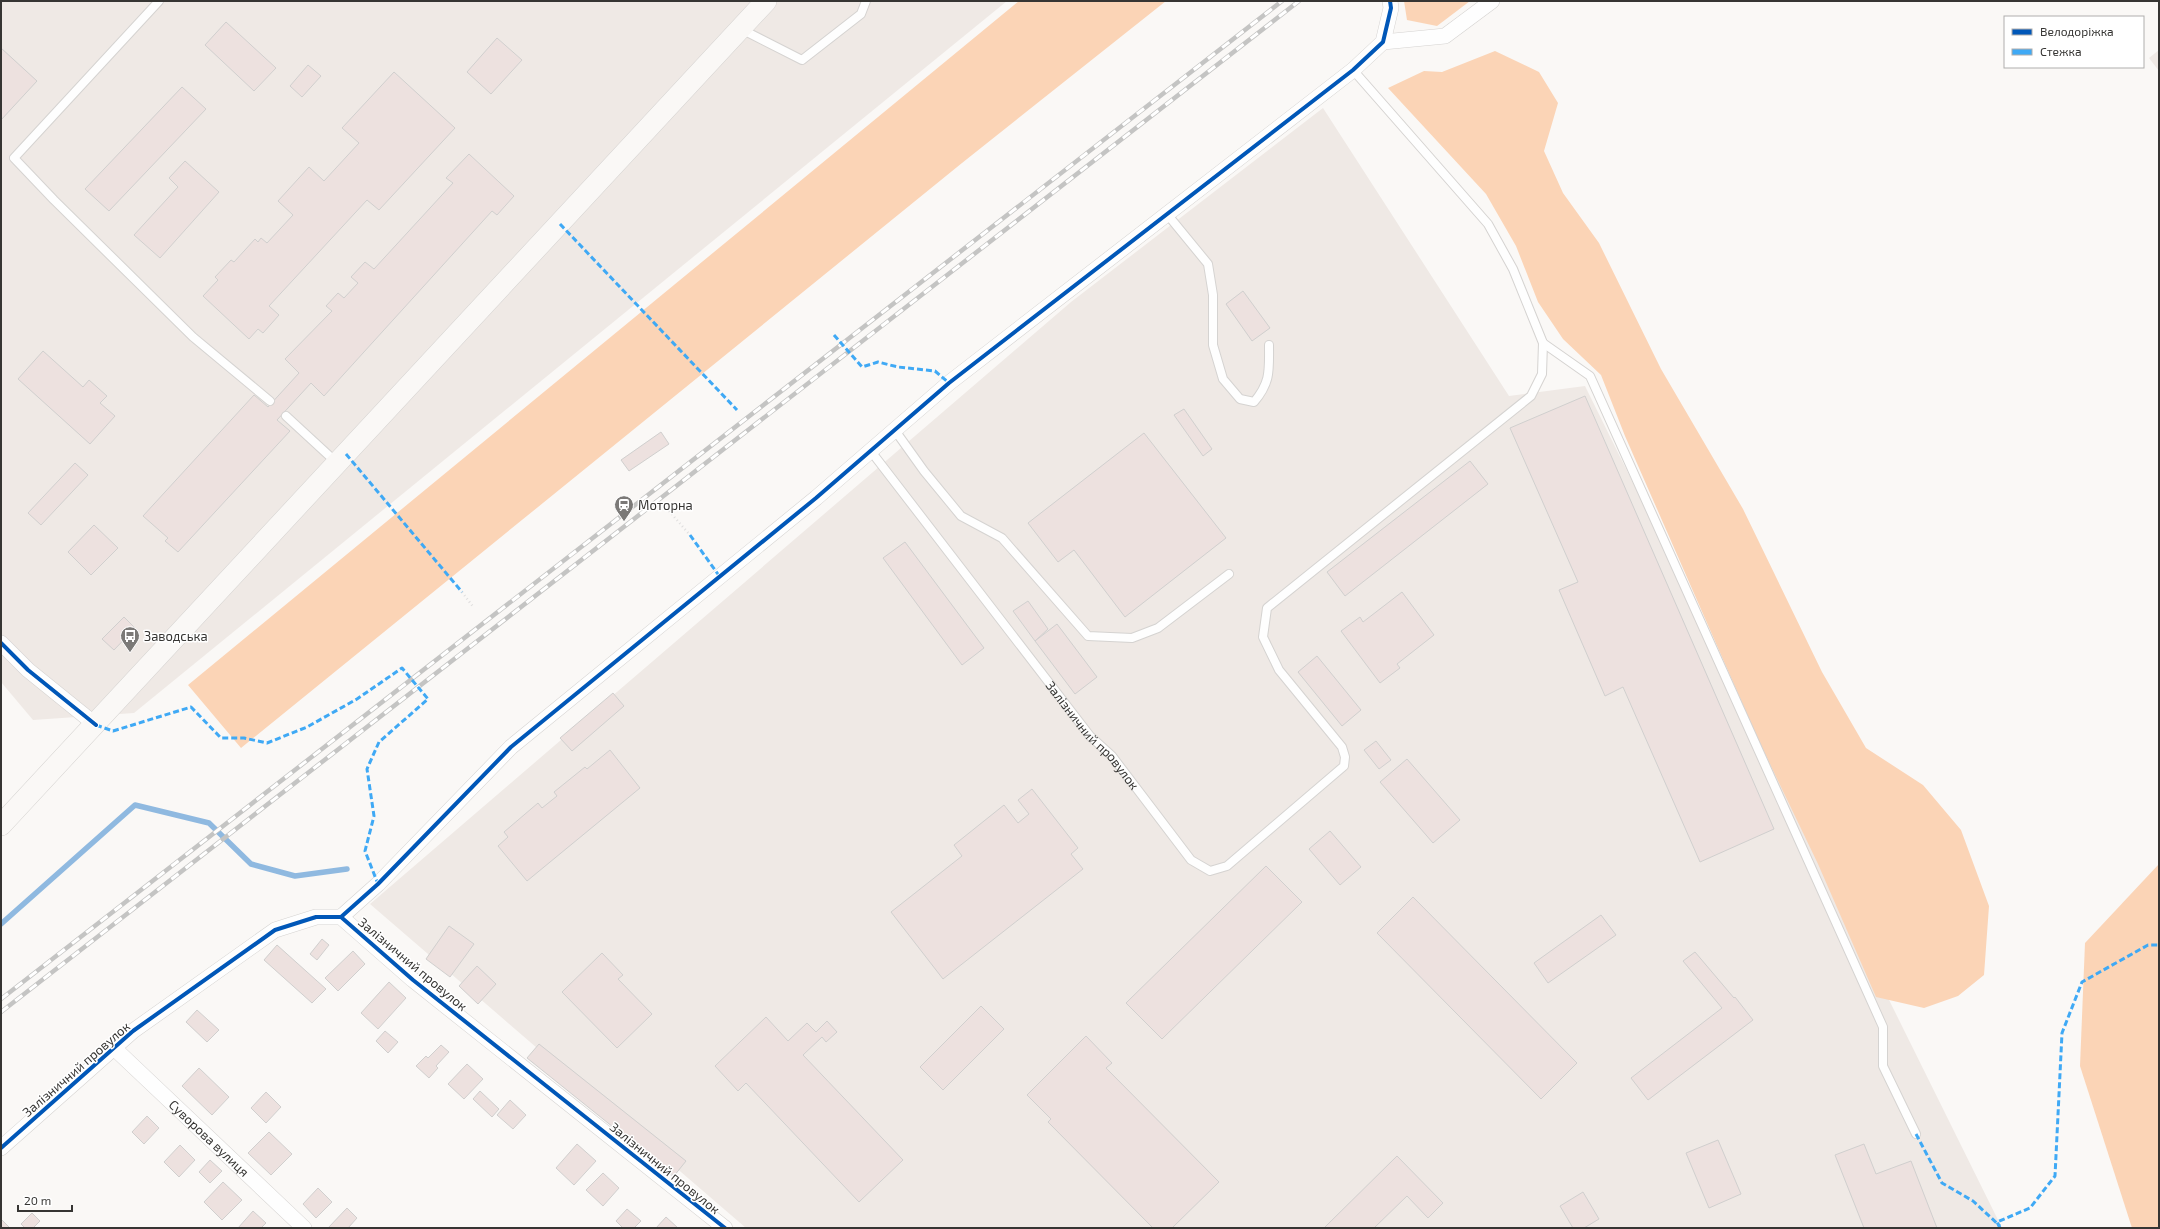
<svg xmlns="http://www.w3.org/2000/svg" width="2160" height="1229" font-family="'Exo 2',sans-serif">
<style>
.built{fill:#efe9e5}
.forest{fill:#fbd4b6}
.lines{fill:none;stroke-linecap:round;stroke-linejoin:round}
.stream{stroke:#8fb9e0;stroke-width:5.5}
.building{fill:#ede1df;stroke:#d0cfce}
.lane-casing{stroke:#d5d3d1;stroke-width:10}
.street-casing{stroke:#d5d3d1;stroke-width:16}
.secondary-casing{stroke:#d5d3d1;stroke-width:22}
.path{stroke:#dfdede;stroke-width:2.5;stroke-dasharray:1 3;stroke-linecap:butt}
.lane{stroke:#fefefe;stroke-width:8}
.street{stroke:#fefefe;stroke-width:15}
.secondary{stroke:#faf8f6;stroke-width:21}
.rail-casing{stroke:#c4c4c3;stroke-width:4.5}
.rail{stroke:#fff;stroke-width:3;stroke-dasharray:9;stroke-linecap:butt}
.quiet{stroke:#3fa9f5;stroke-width:3;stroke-dasharray:6 3;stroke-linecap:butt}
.cycleway-casing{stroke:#fff;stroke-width:6}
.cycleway{stroke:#0057b8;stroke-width:4}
.labels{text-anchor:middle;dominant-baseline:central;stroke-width:3;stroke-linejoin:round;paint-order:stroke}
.poi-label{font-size:13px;fill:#363533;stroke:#fff;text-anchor:start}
.street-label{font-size:13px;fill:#363533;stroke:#fff}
</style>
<rect width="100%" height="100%" fill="#faf8f6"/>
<g class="built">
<polygon points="1,1 1007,1 134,713 33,720 1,682"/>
<polygon points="2159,50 2159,71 2149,58"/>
<polygon points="1323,108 1509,396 1585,386 2002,1228 746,1228 370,904 1071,302"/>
</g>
<g class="forest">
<polygon points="1019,1 1166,1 962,163 241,748 188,685"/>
<polygon points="1404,1 1470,1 1437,26 1407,20"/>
<polygon points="1495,51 1539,72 1558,103 1544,151 1563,193 1599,243 1661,369 1743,509 1822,672 1866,748 1923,785 1961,830 1989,906 1984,975 1958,996 1924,1008 1876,997 1818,864 1757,737 1625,436 1601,375 1563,339 1538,302 1516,246 1486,194 1388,88 1424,71 1442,72"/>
<polygon points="2159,864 2159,1228 2132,1228 2080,1066 2085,943"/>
</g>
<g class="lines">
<polyline class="stream" points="1,924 135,805 209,823 251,864 295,876 347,869"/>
</g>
<g class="building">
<polygon points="226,22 276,68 254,91 205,45"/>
<polygon points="497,38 522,60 491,94 467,72"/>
<polygon points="1,48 37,81 1,120"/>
<polygon points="308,65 321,76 302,97 290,86"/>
<polygon points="394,72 455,128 379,210 367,200 269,306 279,315 263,333 258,329 249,339 203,296 218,280 215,277 231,260 234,262 255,239 258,242 261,238 267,243 293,215 278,201 309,167 324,181 359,143 342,128"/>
<polygon points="182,87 206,109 109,211 85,189"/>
<polygon points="469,154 514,196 497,215 492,211 324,396 311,383 277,420 290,431 178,552 165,541 168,538 143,516 254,395 268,407 299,373 285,359 332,311 326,306 338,293 344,298 358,283 351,277 365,262 374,269 453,183 446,178"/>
<polygon points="185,161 219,192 160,258 134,235 178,187 169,178"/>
<polygon points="1243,291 1270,328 1252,341 1226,304"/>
<polygon points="43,351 83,387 89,380 107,396 100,403 115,416 90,444 18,379"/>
<polygon points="1585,396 1774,829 1700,862 1623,687 1605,696 1559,590 1578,582 1510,428"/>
<polygon points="1184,409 1212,449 1203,456 1174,415"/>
<polygon points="661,432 669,444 629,471 621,460"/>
<polygon points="1144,433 1226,538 1125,617 1074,550 1058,562 1028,523"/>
<polygon points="1470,461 1488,484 1345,596 1327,572"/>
<polygon points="75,463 88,475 41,525 28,513"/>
<polygon points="94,525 118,548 91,575 68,552"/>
<polygon points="905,542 984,648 962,665 883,558"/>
<polygon points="1402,592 1434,635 1397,664 1400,668 1380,683 1341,631 1360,617 1363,622"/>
<polygon points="1028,601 1048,629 1035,641 1013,611"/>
<polygon points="124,617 135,628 114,650 102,639"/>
<polygon points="1057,624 1097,677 1075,694 1035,641"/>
<polygon points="1317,656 1361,710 1342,726 1298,672"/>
<polygon points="613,693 624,706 572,751 560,738"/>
<polygon points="1376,741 1391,760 1379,769 1364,750"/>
<polygon points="610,750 640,788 527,881 498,846 508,837 504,832 538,803 542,808 557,796 554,792 585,767 587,769"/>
<polygon points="1407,759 1460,820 1433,843 1380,782"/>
<polygon points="1032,789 1078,848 1071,854 1083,869 943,979 891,912 962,856 954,845 1004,805 1018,823 1029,814 1018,800"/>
<polygon points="1330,831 1361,867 1340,885 1309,849"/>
<polygon points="1266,866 1302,902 1162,1039 1126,1003"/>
<polygon points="1413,897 1577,1063 1541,1099 1377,933"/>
<polygon points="1601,915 1616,935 1548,983 1534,963"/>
<polygon points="449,926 474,944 450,977 426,959"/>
<polygon points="322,939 329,945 317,960 310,954"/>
<polygon points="277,945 326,989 312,1003 264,960"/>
<polygon points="353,951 365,964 338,991 325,978"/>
<polygon points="1695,952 1734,998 1735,997 1753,1020 1648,1100 1631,1078 1722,1008 1683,961"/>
<polygon points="602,953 623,975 618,979 652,1014 617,1048 562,992"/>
<polygon points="477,966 496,984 478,1004 459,986"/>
<polygon points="389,982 406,998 378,1029 361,1013"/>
<polygon points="981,1006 1004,1029 943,1090 920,1067"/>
<polygon points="197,1010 219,1030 207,1042 186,1022"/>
<polygon points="766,1017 788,1041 807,1023 816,1032 827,1021 837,1032 826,1042 822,1037 803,1055 903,1160 859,1202 746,1083 738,1091 715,1066"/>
<polygon points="385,1031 398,1042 388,1053 376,1041"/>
<polygon points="1086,1036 1112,1063 1106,1068 1219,1182 1172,1228 1153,1228 1048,1122 1051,1119 1027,1095"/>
<polygon points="539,1044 686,1161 674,1176 527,1058"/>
<polygon points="441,1045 449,1052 436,1066 438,1068 429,1078 416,1066 426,1056 428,1058"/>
<polygon points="467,1064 483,1079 464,1099 448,1084"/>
<polygon points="199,1068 229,1097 212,1115 182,1086"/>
<polygon points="480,1091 499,1109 492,1117 473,1099"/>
<polygon points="266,1092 281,1107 266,1123 251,1108"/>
<polygon points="510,1100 526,1115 513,1129 497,1115"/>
<polygon points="147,1116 159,1128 144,1144 132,1132"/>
<polygon points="269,1132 292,1154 271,1175 248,1153"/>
<polygon points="1718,1140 1741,1194 1709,1208 1686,1153"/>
<polygon points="577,1144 596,1161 574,1185 556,1168"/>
<polygon points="1864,1144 1876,1174 1911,1161 1937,1228 1864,1228 1835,1155"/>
<polygon points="180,1145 195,1160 179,1177 164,1162"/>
<polygon points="1397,1156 1443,1203 1428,1218 1407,1196 1374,1228 1324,1228"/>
<polygon points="210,1160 222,1171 210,1183 199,1172"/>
<polygon points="603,1173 619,1188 603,1206 586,1190"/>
<polygon points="223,1182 242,1200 222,1220 204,1202"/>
<polygon points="318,1188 332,1202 316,1218 303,1204"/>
<polygon points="1583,1192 1599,1219 1584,1228 1573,1228 1560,1206"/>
<polygon points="347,1208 357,1218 348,1228 328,1228"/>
<polygon points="627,1209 641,1221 634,1228 623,1228 616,1221"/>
<polygon points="253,1211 266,1223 261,1228 238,1228"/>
<polygon points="32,1213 40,1221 33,1228 25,1228 21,1224"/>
<polygon points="666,1217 678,1228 656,1228"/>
<polygon points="1,1219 10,1228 1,1228"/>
</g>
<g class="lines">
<defs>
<g id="lane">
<polyline points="159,1 14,158 54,200 193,337 270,401"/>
<polyline points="741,29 802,60 861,14 866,1"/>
<polyline points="1353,70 1488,224 1513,269 1543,343 1590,376 1883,1027 1883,1066 1916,1134"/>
<path d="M1167,214L1208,264L1213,295V345L1223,379L1240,399L1254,402C1271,382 1269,370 1269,345"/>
<polyline points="286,416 337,463"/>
<polyline points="894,429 924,471 961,516 1002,538 1088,636 1132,638 1158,628 1229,574"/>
<path id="s1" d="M870,450L1090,736L1112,756L1191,860L1210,871L1227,866L1344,766L1345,757L1342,747L1279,670L1263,637L1267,608L1531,396L1542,374L1543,343"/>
</g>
<g id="street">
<polyline points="1383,42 1445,36 1492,1"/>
<polyline points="1,643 28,670 96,725"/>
<polyline points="341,917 378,884 511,747 816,498 949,383 1353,70 1383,42 1391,8 1390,1"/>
<path id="s2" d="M114,1048L304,1228"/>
<polyline points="1,1148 133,1031 275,930 316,917 341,917 413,980 725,1228"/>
</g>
<polyline id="secondary" points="1,825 766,1"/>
</defs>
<use href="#lane" class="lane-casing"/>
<use href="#street" class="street-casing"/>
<use href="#secondary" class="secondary-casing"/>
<g class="path">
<polyline points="669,511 690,535"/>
<polyline points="462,592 474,608"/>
</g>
<use href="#lane" class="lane"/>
<use href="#street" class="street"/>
<use href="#secondary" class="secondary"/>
<defs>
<g id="rail">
<polyline points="1,999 1282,1"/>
<polyline points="1,1012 1299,1"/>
</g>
</defs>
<use href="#rail" class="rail-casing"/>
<use href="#rail" class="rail"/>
<g class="quiet">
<polyline points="560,224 737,410"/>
<polyline points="834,335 862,367 878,362 898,367 935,371 949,383"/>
<polyline points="346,454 462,592"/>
<polyline points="690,535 720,577"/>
<polyline points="96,725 113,731 191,707 221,738 244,738 267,743 307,727 357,699 402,668 428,699 379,742 367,769 374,816 365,851 378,884"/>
<polyline points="1916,1134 1942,1183 1973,1201 2000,1226"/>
<polyline points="2000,1228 1997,1222 2030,1208 2055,1176 2062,1033 2082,982 2148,945 2159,945"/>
</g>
<defs>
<g id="cycleway">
<polyline points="1,643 28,670 96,725"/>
<polyline points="341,917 378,884 511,747 816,498 949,383 1353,70 1383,42 1391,8 1390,1"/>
<polyline points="1,1148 133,1031 275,930 316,917 341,917 413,980 725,1228"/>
</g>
</defs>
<use href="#cycleway" class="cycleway-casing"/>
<use href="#cycleway" class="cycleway"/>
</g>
<defs>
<symbol id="station-pin" viewBox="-11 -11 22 30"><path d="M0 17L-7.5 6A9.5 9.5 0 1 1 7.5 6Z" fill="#7b7977" stroke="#fff"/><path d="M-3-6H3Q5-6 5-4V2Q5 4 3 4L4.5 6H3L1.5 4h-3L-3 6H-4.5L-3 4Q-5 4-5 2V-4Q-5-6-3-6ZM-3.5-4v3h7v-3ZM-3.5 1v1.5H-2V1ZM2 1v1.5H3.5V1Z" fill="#fff"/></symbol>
<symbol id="bus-pin" viewBox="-11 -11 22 30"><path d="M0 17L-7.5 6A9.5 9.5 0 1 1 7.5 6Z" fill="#7b7977" stroke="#fff"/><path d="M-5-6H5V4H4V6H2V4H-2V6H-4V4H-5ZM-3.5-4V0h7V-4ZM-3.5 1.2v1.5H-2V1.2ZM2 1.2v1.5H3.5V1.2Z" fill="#fff"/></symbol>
</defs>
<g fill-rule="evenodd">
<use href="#station-pin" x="613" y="494" width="22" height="30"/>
<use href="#bus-pin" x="119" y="625" width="22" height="30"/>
</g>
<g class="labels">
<g class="poi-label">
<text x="638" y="505">Моторна</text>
<text x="144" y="636">Заводська</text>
</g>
<g class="street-label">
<text stroke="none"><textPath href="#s1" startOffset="362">Залізничний провулок</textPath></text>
<text transform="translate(413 964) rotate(40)">Залізничний провулок</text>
<text transform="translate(76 1069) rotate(-41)">Залізничний провулок</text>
<text stroke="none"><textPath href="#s2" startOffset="131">Суворова вулиця</textPath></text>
<text transform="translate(665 1168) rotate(39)">Залізничний провулок</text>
</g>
</g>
<rect width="2160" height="1229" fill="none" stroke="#363533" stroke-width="4"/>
<rect x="2004" y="16" width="140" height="52" fill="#ffffff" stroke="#afaead"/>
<rect x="2012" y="29" width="20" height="6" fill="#0057b8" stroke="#afaead"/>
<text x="2040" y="36" font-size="12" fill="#363533">Велодоріжка</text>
<rect x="2012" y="49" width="20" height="6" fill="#3fa9f5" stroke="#afaead"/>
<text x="2040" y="56" font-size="12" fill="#363533">Стежка</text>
<path d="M18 1205v6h54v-6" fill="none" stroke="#363533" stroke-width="2"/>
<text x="24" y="1205" font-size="12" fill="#363533" stroke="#ffffff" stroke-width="3" paint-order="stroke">20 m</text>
</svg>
